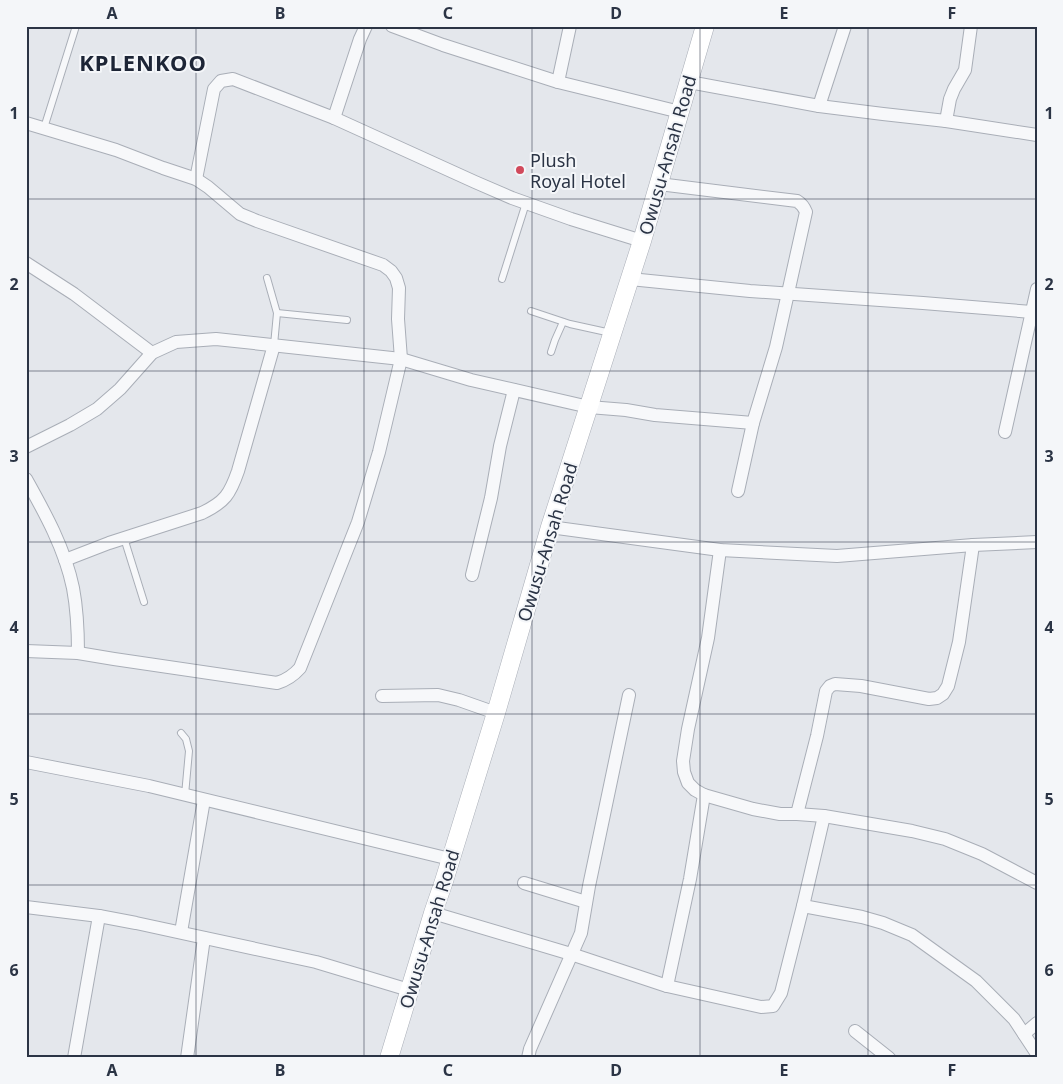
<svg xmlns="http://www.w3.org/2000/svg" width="1063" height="1084" font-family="'Noto Sans',sans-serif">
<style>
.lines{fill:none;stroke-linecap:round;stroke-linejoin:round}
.lane-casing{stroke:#a9aeb7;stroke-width:8}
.street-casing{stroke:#a9aeb7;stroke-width:14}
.secondary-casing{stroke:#a9aeb7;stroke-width:19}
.lane{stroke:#f7f8fa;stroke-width:6}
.street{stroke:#f7f8fa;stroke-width:12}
.secondary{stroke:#fff;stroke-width:18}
.grid{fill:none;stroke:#2b3445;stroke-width:1;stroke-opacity:0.55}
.poi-dot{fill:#d1495b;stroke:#f4f6f9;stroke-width:2}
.labels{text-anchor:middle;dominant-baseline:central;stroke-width:4;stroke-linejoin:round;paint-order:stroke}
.street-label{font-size:18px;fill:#2b3445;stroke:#f4f6f9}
.poi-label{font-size:18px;fill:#2b3445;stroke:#f4f6f9;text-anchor:start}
.district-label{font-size:22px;font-weight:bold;letter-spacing:1px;fill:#1d2536;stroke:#f4f6f9}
.neatline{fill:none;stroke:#2b3445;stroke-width:2}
.grid-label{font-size:16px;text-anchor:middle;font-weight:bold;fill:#2b3445}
</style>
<rect width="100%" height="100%" fill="#e4e7ec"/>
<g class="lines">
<defs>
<g id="lane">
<polyline points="44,128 76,26"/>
<polyline points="267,278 277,313 274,345"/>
<polyline points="502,279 526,203"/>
<polyline points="531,311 570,324 611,333"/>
<polyline points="277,313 347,320"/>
<polyline points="551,352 555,340 563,322"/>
<polyline points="124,538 144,602"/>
<polyline points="181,733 186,739 189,751 185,795"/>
</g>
<g id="street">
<polyline points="392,26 443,45 558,82 680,112"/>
<polyline points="558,82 570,26"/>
<polyline points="689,82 819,106 883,114 946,121 1037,135"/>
<polyline points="819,106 845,26"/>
<polyline points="334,118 360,39 366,26"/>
<polyline points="946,121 950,99 954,89 965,70 971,26"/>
<path d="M26,123L116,150L163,168L196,179L208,187L240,214L257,221L383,265L391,271L396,278L399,288L398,319L401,359L379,452L358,522L300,668C293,676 287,680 277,683L114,659L78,653L26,651"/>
<polyline points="196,179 214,89 221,81 233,79 334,118 475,182 512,198 571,219 642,241"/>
<polyline points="26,263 74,294 152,353"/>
<polyline points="630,279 750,291 923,303 1032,312"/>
<polyline points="1005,432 1037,289"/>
<path d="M26,447L70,425L97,409L120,389L152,353L176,342L216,339L401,359L471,380L589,407L626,410L655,415L753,423L776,347L806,212C804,207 802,204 797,201L659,184"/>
<path d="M26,479C45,513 65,549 73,588C77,609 78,631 78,653"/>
<polyline points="738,491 753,423"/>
<polyline points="550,527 720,550 837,556 973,545 1037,542"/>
<polyline points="720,550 708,638 688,729 683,761 684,772 688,783 695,790 704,795 753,809 780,814 797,814 824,816 912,831 945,839 982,854 1037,883"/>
<path d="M65,560L109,543L202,513C225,502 230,494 238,471L274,345"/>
<polyline points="472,575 491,498 500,446 514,390"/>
<polyline points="382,696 438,695 459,700 496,713"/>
<polyline points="26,762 149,786 450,859"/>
<polyline points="797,814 817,736 826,691 830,686 835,684 861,686 929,699 937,698 943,694 948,686 959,642 973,545"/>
<polyline points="524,883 586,902"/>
<polyline points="803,906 862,917 883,923 912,935 976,981 1014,1019 1037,1054"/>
<polyline points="26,907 99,916 136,923 316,962 409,990"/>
<polyline points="433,913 571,954 667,986 761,1007 773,1006 781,993 803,906 824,816"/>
<polyline points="181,932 204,800"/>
<polyline points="667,986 690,879 704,795"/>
<polyline points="855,1031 889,1058"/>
<polyline points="1024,1034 1037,1023"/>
<polyline points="74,1058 99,916"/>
<polyline points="187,1058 204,938"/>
<polyline points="528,1058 530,1049 581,933 589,886 629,695"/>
</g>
<polyline id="secondary" points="389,1058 433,913 444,881 496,713 550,527 642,241 705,26"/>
</defs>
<use href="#lane" class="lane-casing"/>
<use href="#street" class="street-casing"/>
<use href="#secondary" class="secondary-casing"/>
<use href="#lane" class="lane"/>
<use href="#street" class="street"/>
<use href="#secondary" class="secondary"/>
</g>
<path class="grid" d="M196,26V1058M364,26V1058M532,26V1058M700,26V1058M868,26V1058M26,199H1037M26,371H1037M26,542H1037M26,714H1037M26,885H1037"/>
<circle class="poi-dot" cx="520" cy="170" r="5"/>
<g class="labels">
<g class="street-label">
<text transform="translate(667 155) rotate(-74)">Owusu-Ansah Road</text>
<text transform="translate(547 542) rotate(-73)">Owusu-Ansah Road</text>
<text transform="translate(429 929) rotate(-73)">Owusu-Ansah Road</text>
</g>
<g class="poi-label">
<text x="530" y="160">Plush<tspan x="530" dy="21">Royal Hotel</tspan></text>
</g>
<g class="district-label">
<text x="143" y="62">KPLENKOO</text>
</g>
</g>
<rect width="1063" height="1084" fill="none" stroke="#f4f6f9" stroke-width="55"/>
<rect x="28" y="28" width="1008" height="1028" class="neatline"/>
<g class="grid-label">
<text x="112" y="19">A</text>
<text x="280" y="19">B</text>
<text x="448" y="19">C</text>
<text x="616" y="19">D</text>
<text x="784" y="19">E</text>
<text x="952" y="19">F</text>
<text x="14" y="119">1</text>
<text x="1049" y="119">1</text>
<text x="14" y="290">2</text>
<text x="1049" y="290">2</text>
<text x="14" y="462">3</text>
<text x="1049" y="462">3</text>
<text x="14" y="633">4</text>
<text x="1049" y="633">4</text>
<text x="14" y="805">5</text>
<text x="1049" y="805">5</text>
<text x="14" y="976">6</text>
<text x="1049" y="976">6</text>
<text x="112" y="1076">A</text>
<text x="280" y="1076">B</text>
<text x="448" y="1076">C</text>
<text x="616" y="1076">D</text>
<text x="784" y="1076">E</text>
<text x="952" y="1076">F</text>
</g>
</svg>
